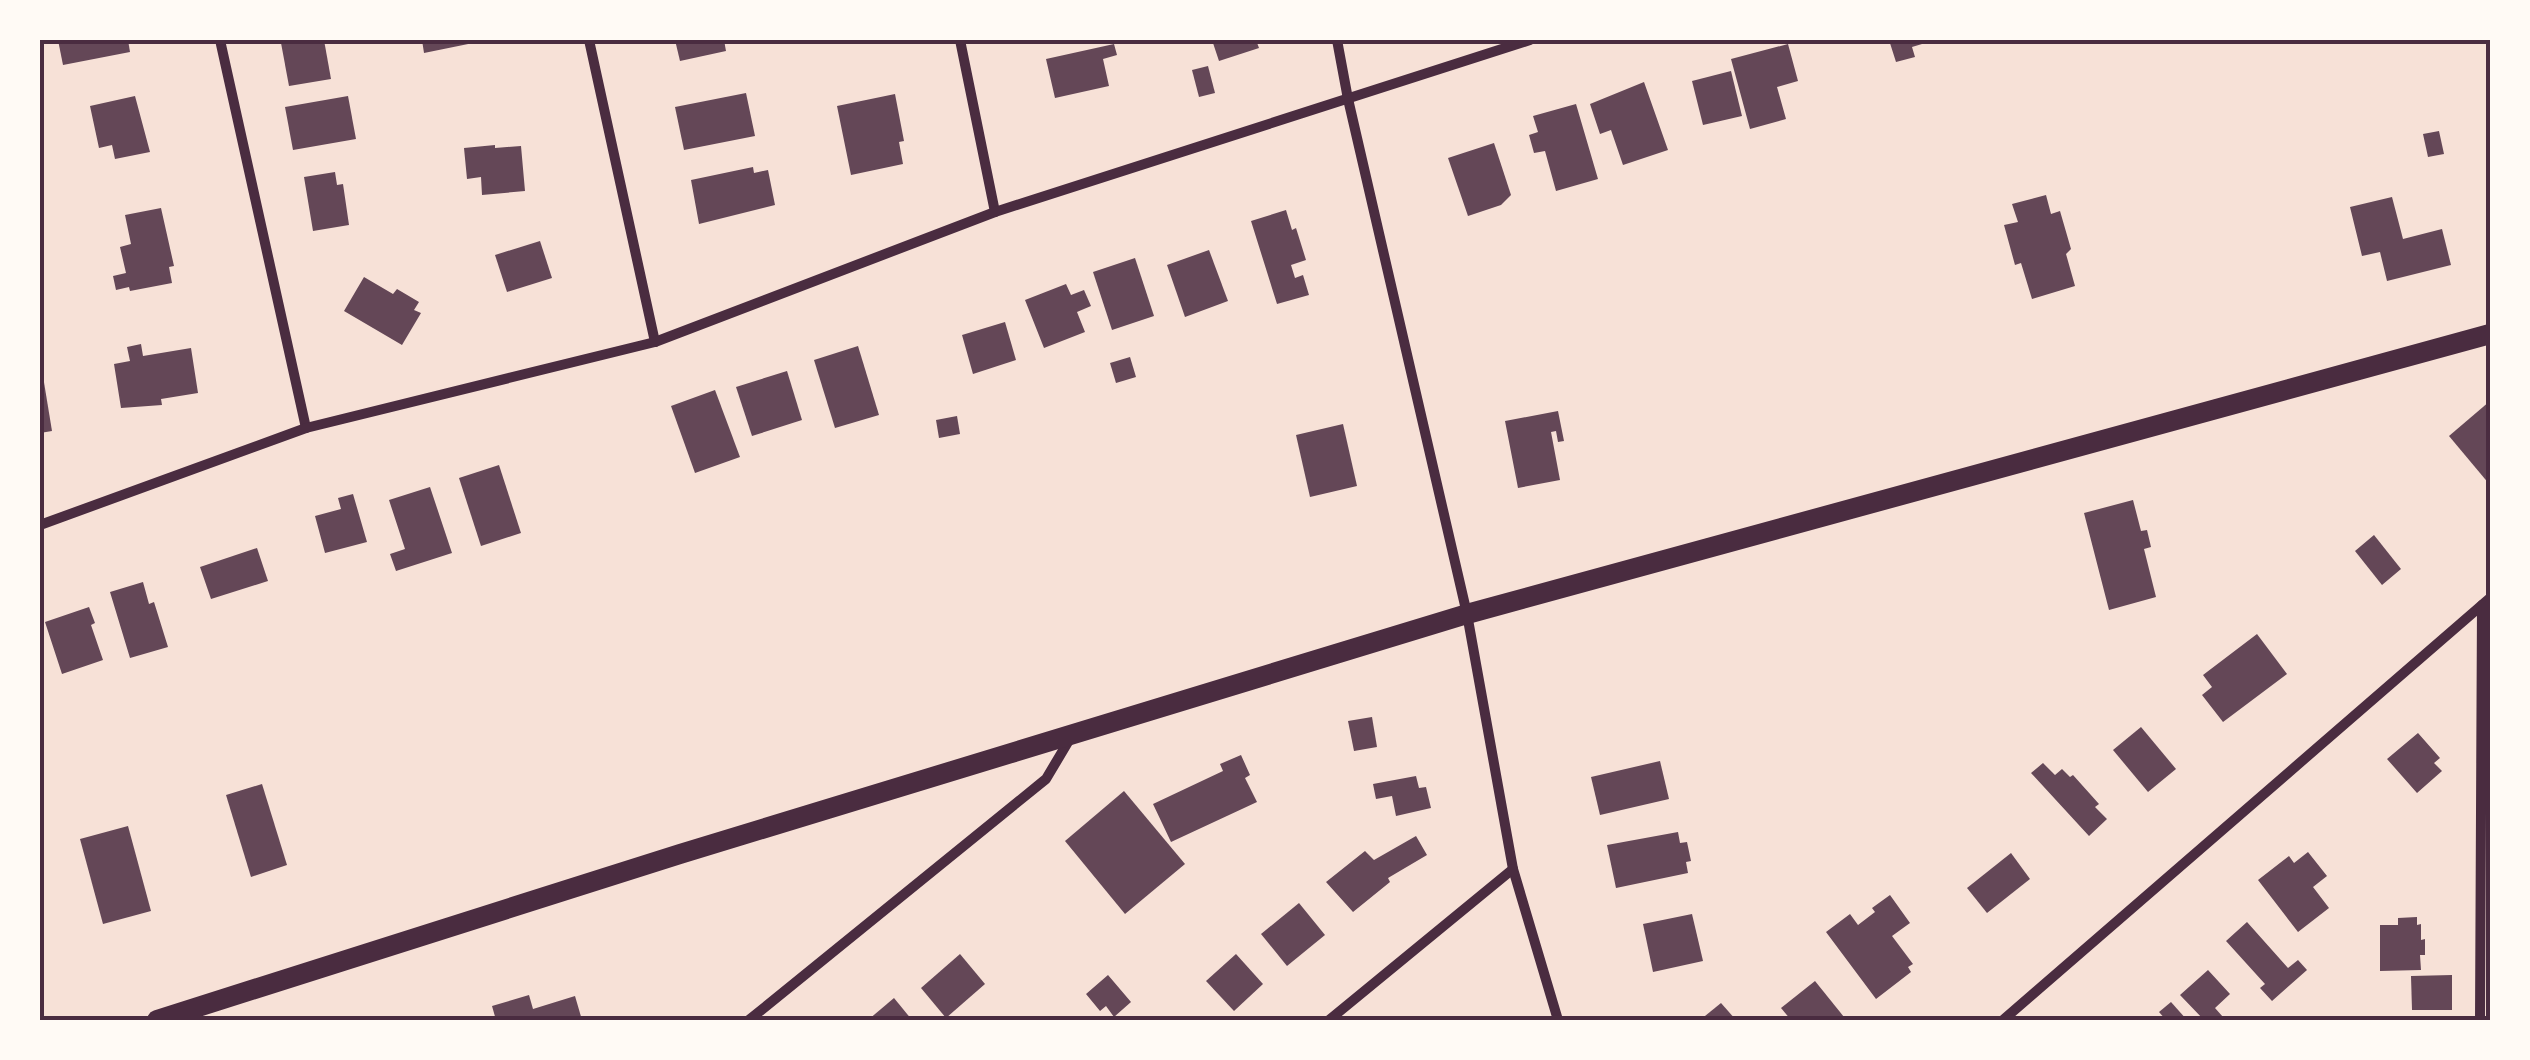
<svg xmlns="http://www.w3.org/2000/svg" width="2530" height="1060" font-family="Overpass,sans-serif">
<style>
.building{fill:#644757}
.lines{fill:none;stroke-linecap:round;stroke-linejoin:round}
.minor{stroke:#4a2c40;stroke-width:10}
.secondary{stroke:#4a2c40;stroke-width:20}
.neatline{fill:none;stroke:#4a2c40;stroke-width:4}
</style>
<rect width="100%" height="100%" fill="#f7e1d7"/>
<g class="building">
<polygon points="58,40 128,40 130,52 63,65"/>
<polygon points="298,40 324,40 331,79 289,86 281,43"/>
<polygon points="422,40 478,40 478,42 424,53"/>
<polygon points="675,40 724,40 726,51 680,61"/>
<polygon points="1212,40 1256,40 1259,48 1219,61"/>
<polygon points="1889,40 1932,40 1932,41 1912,47 1915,57 1896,62"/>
<polygon points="1114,44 1117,55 1103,59 1109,86 1055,98 1046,59"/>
<polygon points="1788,44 1798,81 1777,87 1786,119 1750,129 1731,59"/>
<polygon points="1208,66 1215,93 1199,97 1192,70"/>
<polygon points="1731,71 1742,116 1703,125 1692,81"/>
<polygon points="1644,82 1668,150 1623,165 1611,130 1600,134 1590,104"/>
<polygon points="746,93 755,136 684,150 675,107"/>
<polygon points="895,94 904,141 899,142 903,164 851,175 837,106"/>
<polygon points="135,96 150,152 115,159 112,145 99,148 90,106"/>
<polygon points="348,96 356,139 293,150 285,107"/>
<polygon points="1576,104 1598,179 1556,191 1545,151 1534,153 1529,135 1538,132 1533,116"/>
<polygon points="2439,131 2444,154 2428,157 2423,134"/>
<polygon points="1494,143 1511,195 1501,205 1468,216 1448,158"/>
<polygon points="495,145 495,148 521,146 525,191 482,195 481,177 467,179 464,148"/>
<polygon points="753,167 754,173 768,170 775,205 699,224 691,180"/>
<polygon points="335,172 337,185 343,184 349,225 313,231 304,177"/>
<polygon points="2046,195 2051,214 2060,211 2071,249 2066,254 2075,286 2032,299 2021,263 2015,265 2004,225 2018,222 2012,204"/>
<polygon points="2392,197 2403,239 2442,229 2451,265 2387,281 2380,252 2362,256 2350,207"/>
<polygon points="161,208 174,266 169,267 172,283 130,291 129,287 116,290 113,276 126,273 120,247 131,244 125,215"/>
<polygon points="1286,210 1292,230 1296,228 1306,260 1291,265 1295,278 1303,275 1309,295 1277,304 1251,221"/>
<polygon points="540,241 552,278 507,292 495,255"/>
<polygon points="1209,250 1228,301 1185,317 1167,265"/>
<polygon points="1135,258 1154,316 1112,330 1093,272"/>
<polygon points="364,277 393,294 397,289 419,302 414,310 421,313 402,345 344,311"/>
<polygon points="1066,284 1071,295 1084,290 1091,306 1077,312 1085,332 1044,348 1025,300"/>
<polygon points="1005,322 1016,360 973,374 962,335"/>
<polygon points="141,344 143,356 191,348 198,393 161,399 162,405 121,408 114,364 130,361 127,347"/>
<polygon points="858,346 879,415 835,428 814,360"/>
<polygon points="1130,357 1136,377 1116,383 1110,363"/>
<polygon points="40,358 52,431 40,433"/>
<polygon points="787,371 802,420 752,436 736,387"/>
<polygon points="715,390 740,457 695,473 671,406"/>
<polygon points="2490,401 2490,485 2449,436"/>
<polygon points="1558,411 1564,441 1558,442 1556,431 1551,432 1560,480 1518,488 1505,421"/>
<polygon points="957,416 960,434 939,438 936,420"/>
<polygon points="1343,424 1357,486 1310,497 1296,435"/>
<polygon points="499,465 521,533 481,546 459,478"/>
<polygon points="430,487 452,553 396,571 390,554 405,549 389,500"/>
<polygon points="353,494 367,542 325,553 315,516 341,509 338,498"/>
<polygon points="2133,500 2141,531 2147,530 2151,547 2144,549 2156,597 2109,610 2084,513"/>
<polygon points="2374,535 2401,569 2382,585 2355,551"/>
<polygon points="257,548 268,581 211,599 200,567"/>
<polygon points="143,582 149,604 154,602 168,647 130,658 110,592"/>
<polygon points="89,607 95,623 91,625 103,660 62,674 45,622"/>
<polygon points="2257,634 2287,674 2223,722 2202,695 2212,687 2203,675"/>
<polygon points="1372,717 1377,747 1354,751 1348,721"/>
<polygon points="2141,727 2176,769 2148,792 2113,750"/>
<polygon points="2418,733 2440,758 2434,763 2442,771 2417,793 2387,759"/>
<polygon points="1241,755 1250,775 1245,778 1257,802 1171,842 1153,804 1223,771 1220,764"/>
<polygon points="1660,761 1669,799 1600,815 1591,777"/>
<polygon points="2043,763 2055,775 2062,769 2070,777 2073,775 2099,804 2095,807 2107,819 2089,836 2031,773"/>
<polygon points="1416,776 1419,788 1426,787 1431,808 1396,816 1392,796 1376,799 1373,784"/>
<polygon points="262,784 287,865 251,877 226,795"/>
<polygon points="1124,791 1185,864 1125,914 1065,841"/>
<polygon points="128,826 151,911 103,924 80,839"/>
<polygon points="1678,832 1680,843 1687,842 1691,861 1686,862 1688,873 1616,888 1607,845"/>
<polygon points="1416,836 1427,855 1388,878 1390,882 1353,912 1326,882 1365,851 1374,860"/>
<polygon points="2308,852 2327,876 2313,887 2329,908 2298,932 2258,880 2289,856 2294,863"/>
<polygon points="2011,853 2030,879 1987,913 1967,888"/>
<polygon points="1890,895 1910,923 1892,936 1913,964 1908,967 1911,972 1876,999 1826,932 1850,914 1858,925 1875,912 1872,908"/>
<polygon points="1299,903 1325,935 1287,966 1261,934"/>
<polygon points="1692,914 1703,961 1653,972 1643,924"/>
<polygon points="2417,917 2417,925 2421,924 2421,940 2425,939 2425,955 2420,955 2421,970 2380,971 2380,925 2398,925 2398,918"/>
<polygon points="2247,922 2288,968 2298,960 2307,970 2272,1001 2260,988 2265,984 2226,941"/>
<polygon points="960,954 985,984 946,1018 921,988"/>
<polygon points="1236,954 1263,984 1234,1011 1206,981"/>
<polygon points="2208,970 2230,994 2215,1008 2223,1017 2220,1020 2204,1020 2180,995"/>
<polygon points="1108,975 1131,1002 1114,1017 1106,1006 1100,1011 1086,994"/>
<polygon points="2452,975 2452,1010 2412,1010 2411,976"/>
<polygon points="1815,981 1844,1017 1841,1020 1791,1020 1781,1008"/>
<polygon points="529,995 533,1009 575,996 582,1020 496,1020 492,1006"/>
<polygon points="894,998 912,1020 868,1020"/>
<polygon points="2171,1002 2187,1020 2166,1020 2159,1012"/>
<polygon points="1721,1003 1736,1020 1708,1020 1705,1016"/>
</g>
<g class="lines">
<g class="minor">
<polyline points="220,40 306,428"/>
<polyline points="589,40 655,342"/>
<polyline points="960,40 995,212"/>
<polyline points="1337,40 1348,99 1467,614 1513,869 1558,1020"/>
<polyline points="40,525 306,428 655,342 995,212 1530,40"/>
<polyline points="749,1020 1046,779 1071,737"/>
<polyline points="1329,1020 1513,869"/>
<polyline points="2003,1020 2490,598"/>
<polyline points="2480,1020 2482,605"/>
</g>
<polyline class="secondary" points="157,1020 680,854 1467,614 2490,334"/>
</g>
<rect width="2530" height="1060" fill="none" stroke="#fffaf5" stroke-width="85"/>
<rect x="42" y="42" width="2446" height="976" class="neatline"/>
</svg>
